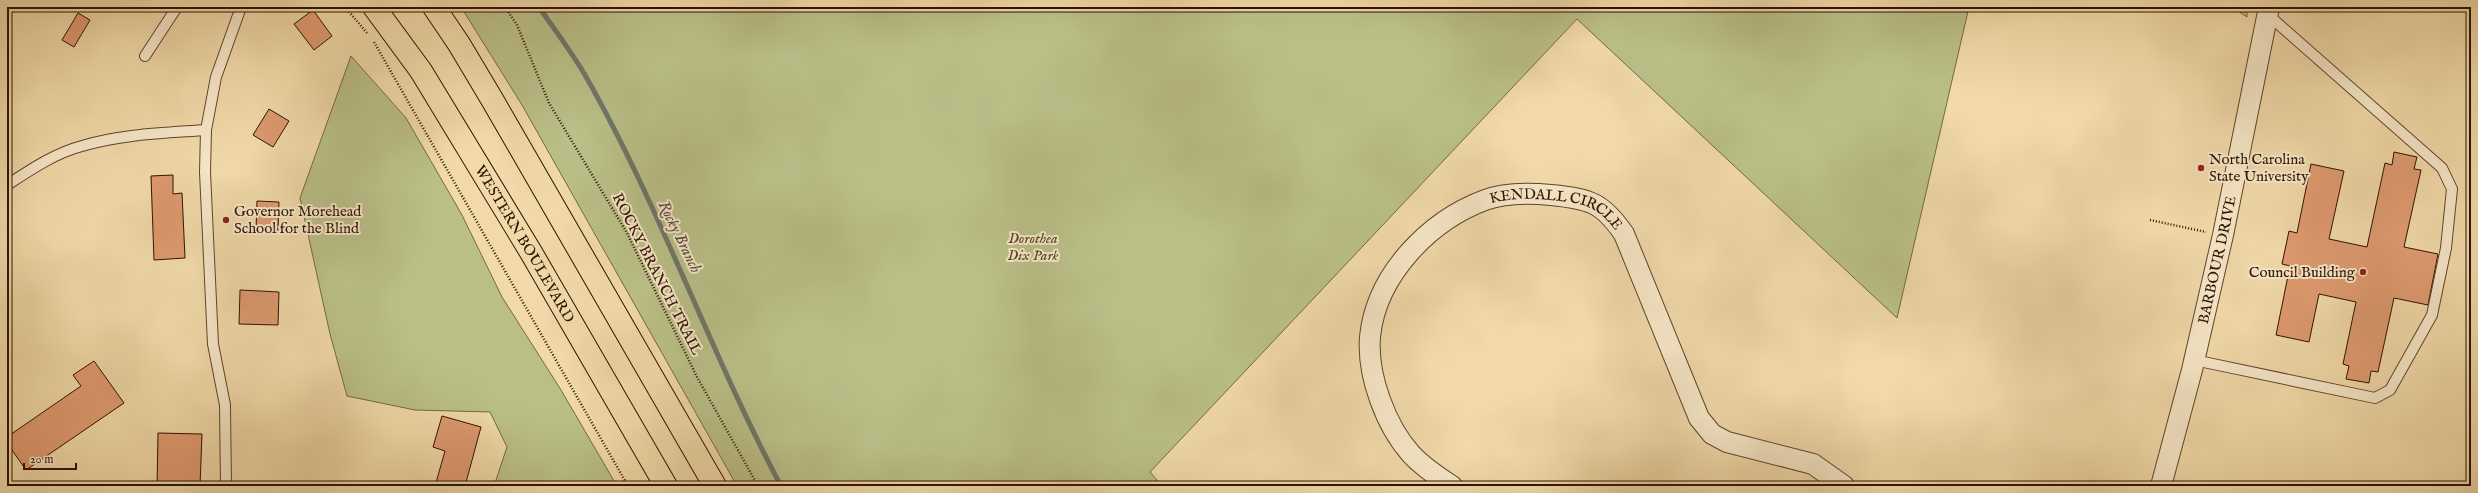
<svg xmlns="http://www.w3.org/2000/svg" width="2478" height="493" font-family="'IM FELL English',serif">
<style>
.green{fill:#babf88;stroke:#746845}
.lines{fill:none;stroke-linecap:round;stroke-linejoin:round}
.stream{stroke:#6f7669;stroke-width:5}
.building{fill:#df9a70;stroke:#2d1202}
.lane-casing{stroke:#5e442c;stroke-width:12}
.street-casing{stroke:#5e442c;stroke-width:22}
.primary-casing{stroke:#2d1202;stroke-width:24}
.path{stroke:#2d1202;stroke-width:2.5;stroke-dasharray:1 2;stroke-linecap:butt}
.lane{stroke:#f6e6c7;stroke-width:10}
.street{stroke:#f6e6c7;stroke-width:20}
.primary{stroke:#f1d9a9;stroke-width:22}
.poi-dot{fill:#8f2418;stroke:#f6e6c7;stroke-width:1.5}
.labels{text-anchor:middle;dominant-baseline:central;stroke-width:4;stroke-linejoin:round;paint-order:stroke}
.poi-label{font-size:15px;fill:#2d1202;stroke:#f6e6c7;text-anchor:start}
.street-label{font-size:15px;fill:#2d1202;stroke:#f6e6c7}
.park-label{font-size:15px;font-style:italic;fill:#57462a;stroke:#f6e6c7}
.water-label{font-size:16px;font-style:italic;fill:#544c3e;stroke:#f6e6c7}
</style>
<rect width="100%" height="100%" fill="#f1d9a9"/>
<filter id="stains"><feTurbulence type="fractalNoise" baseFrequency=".005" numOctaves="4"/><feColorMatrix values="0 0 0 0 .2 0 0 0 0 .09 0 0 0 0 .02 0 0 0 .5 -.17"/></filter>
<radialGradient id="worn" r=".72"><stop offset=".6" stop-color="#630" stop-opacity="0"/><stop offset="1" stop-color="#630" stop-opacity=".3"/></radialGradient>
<g class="green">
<polygon points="461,7 1969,7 1897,318 1577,19 1150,472 1162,486 737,486 522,105"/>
<polygon points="2232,7 2247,7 2247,17"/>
<polygon points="351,56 406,118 462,215 502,297 561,390 617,486 494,486 507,447 490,412 415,410 347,396 330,334 300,198"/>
</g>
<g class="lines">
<path class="stream" d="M539,7C554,29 571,51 585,75C660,206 710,353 781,486"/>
</g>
<g class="building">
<polygon points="313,10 332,36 314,50 294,24"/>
<polygon points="78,13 90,20 74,47 62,40"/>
<polygon points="269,109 289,121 273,147 253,135"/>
<polygon points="2394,152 2417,157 2414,169 2421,170 2404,247 2438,254 2428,305 2394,298 2378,372 2371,371 2369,383 2346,379 2349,366 2343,364 2356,302 2319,294 2309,342 2276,335 2290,266 2282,264 2289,231 2297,233 2311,164 2344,171 2329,239 2367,247 2385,163 2392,165"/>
<polygon points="173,175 173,194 182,193 185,258 154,260 151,176"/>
<polygon points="257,201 279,202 278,230 256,230"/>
<polygon points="240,290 279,292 278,325 239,324"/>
<polygon points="94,361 124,403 26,470 7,443 7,437 81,386 73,375"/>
<polygon points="442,416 481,427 465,486 435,486 445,451 433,447"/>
<polygon points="158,433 202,434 200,486 157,486"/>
</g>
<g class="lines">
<defs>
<g id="lane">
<polyline points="145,56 177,7"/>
<path d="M7,185C30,170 55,153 82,146C122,134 165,133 206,130"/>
<polyline points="2194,360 2375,398 2390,390 2432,315 2446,248 2452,189 2442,168 2267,14"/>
<polyline points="226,486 225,405 213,344 205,172 206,130 216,77 241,7"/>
</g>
<g id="street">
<path id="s1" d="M1452,486C1438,477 1423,467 1411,454C1386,426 1367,376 1370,337C1376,275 1429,221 1485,200C1504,193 1531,193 1551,195C1590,199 1602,202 1624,234L1699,418L1712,434L1727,442L1813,464L1844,486"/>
<path id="s2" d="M2161,486L2192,370L2223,235L2269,7"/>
</g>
<g id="primary">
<path id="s3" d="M374,7L421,71L532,254L666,486"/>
<polyline points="434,7 459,44 493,101 715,486"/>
</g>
</defs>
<use href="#lane" class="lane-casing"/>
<use href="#street" class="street-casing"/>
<use href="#primary" class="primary-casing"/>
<g class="path">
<polyline points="345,7 367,33"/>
<polyline points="505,7 517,25 549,103 627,233 697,377 758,486"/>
<polyline points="374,42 628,486"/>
<polyline points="2150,220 2206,232"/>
<polyline points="205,486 213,485"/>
</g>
<use href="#lane" class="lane"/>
<use href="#street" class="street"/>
<use href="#primary" class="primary"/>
</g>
<g class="poi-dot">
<circle cx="2201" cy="168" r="4"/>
<circle cx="226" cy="220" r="4"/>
<circle cx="2363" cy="272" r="4"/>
</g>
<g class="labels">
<g class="poi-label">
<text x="2209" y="159">North Carolina<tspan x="2209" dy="17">State University</tspan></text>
<text x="234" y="211">Governor Morehead<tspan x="234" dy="17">School for the Blind</tspan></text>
<text x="2355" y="272" text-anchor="end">Council Building</text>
</g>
<g class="street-label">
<text stroke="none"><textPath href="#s1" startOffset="442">KENDALL CIRCLE</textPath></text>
<text stroke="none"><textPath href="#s3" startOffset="281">WESTERN BOULEVARD</textPath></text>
<text stroke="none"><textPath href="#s2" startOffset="233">BARBOUR DRIVE</textPath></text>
<text transform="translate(657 274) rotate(63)">ROCKY BRANCH TRAIL</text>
</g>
<g class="park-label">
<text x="1033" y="238">Dorothea<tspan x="1033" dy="17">Dix Park</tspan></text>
</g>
<g class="water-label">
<text transform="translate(679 237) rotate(64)">Rocky Branch</text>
</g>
</g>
<rect width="2478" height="493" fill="none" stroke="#f1d9a9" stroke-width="24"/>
<rect x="8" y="8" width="2462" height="477" fill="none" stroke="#2d1202" stroke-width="2"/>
<rect x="12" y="12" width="2454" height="469" fill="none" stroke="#2d1202"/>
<path d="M24 463v6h52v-6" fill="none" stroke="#2d1202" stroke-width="2"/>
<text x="30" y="463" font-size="12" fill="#2d1202" stroke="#f6e6c7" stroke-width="3" paint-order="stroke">20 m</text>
<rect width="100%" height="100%" filter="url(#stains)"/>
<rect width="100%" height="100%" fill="url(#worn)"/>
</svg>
